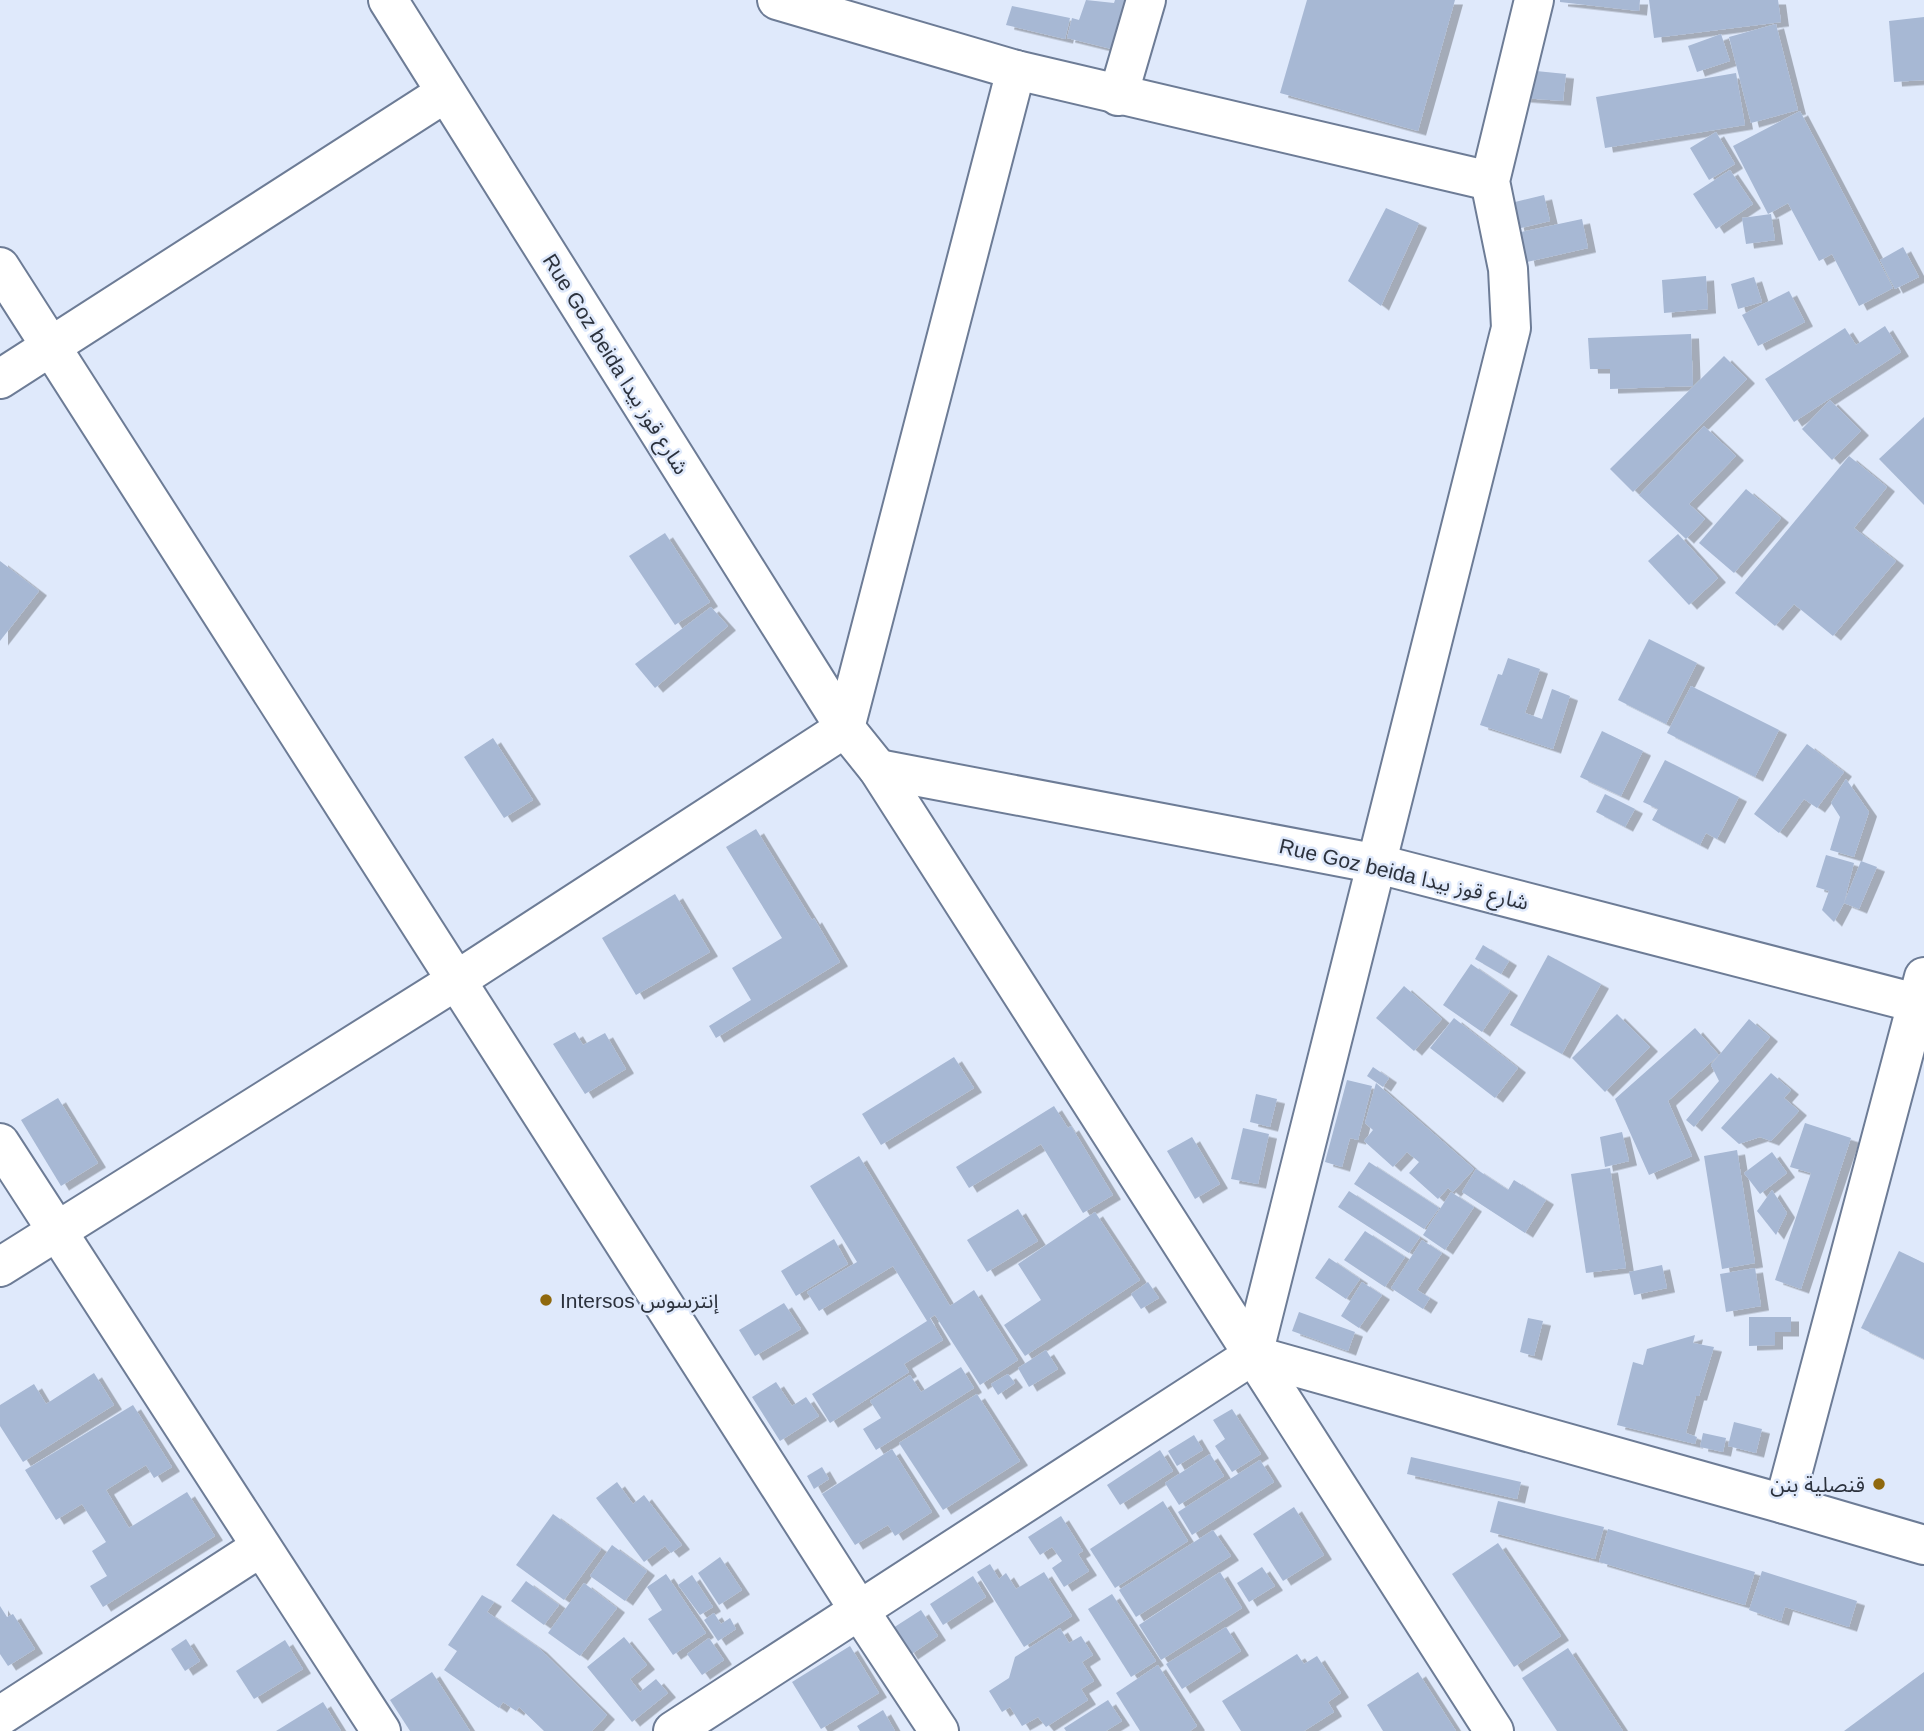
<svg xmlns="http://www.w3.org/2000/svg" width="1924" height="1731" font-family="Helvetica,'Noto Sans Arabic',sans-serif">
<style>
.building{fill:#a7b8d4;filter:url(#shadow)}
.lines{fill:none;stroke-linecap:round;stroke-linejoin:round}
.street-casing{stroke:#6d7c96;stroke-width:42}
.street{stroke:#fff;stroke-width:38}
.poi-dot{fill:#8f680d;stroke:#dfe9fb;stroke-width:2.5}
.labels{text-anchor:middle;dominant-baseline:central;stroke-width:5;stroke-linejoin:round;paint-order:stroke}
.street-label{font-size:21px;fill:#2c323d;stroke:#dfe9fb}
.poi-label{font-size:21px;fill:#2c323d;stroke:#dfe9fb;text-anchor:start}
</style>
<defs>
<filter id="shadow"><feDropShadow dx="8" dy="4.5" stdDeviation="0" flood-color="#0004"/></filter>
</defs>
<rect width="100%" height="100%" fill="#dfe9fb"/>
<g class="building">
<polygon points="1086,0 1114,3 1115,0 1140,0 1124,52 1067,38 1072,18 1079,20"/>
<polygon points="1307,0 1455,0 1418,131 1280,93"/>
<polygon points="1560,0 1640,0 1639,11 1560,2"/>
<polygon points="1649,0 1778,0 1781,22 1654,38"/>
<polygon points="1012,6 1070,18 1065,39 1006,25"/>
<polygon points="1924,17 1924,80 1894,82 1889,21"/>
<polygon points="1776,24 1798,110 1751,123 1729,37"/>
<polygon points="1721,34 1730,61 1697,72 1688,46"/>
<polygon points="1526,70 1566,74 1563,101 1523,98"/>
<polygon points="1736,73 1745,125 1605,148 1596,97"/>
<polygon points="1800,111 1893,288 1859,306 1832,254 1819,261 1788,203 1768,214 1733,146"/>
<polygon points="1716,132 1735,164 1709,180 1690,148"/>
<polygon points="1730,170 1753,204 1716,229 1693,194"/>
<polygon points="1544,195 1550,221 1517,229 1511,203"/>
<polygon points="1386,208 1419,223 1381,306 1348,281"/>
<polygon points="1771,214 1775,240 1746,244 1742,218"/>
<polygon points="1582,219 1588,248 1527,262 1521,232"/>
<polygon points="1903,247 1919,277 1895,289 1880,260"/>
<polygon points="1706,276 1708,309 1664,313 1662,280"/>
<polygon points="1754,277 1762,302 1738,309 1731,284"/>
<polygon points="1789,291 1805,322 1758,346 1742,315"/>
<polygon points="1885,326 1901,352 1794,422 1765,379 1845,328 1856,345"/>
<polygon points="1691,334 1693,386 1610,389 1610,369 1590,369 1588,338"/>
<polygon points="1724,356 1747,379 1633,492 1610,469"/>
<polygon points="1830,400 1861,431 1832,460 1802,429"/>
<polygon points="1924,417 1924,505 1879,459"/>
<polygon points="1704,426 1736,456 1689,504 1705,519 1686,539 1639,495"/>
<polygon points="1849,456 1887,487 1854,528 1896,561 1833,636 1794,604 1775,626 1735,593"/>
<polygon points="1746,489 1781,518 1734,573 1699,543"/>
<polygon points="665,533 710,602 675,625 629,556"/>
<polygon points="1678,534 1718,578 1689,605 1648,561"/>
<polygon points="0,561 39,591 0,641"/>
<polygon points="711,607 728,626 655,688 635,664"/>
<polygon points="1649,639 1697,663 1666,724 1618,700"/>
<polygon points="1508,658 1540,669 1525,713 1542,719 1552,689 1570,696 1553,749 1480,725 1498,674 1502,675"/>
<polygon points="1691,686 1779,730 1755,777 1667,733"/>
<polygon points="1602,731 1643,751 1621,796 1580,777"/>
<polygon points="493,738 533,800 504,818 464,757"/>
<polygon points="1807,744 1844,772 1817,808 1804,799 1779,833 1754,814"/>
<polygon points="1665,760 1739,797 1717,839 1706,833 1700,845 1652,820 1658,809 1643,802"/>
<polygon points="1846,779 1869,812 1854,857 1830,850 1840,817 1831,803"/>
<polygon points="1605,794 1635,809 1625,827 1596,812"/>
<polygon points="756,829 812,920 814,918 840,962 716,1038 709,1026 751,1000 732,968 782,938 726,847"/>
<polygon points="1826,855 1854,863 1844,903 1834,922 1822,910 1829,891 1816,887"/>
<polygon points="1861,861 1877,867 1859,909 1844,903"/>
<polygon points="675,894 710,952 636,995 602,938"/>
<polygon points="1483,945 1509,961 1501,974 1475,959"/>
<polygon points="1548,955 1601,984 1562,1054 1510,1025"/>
<polygon points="1471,964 1510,991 1482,1032 1443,1005"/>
<polygon points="1404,986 1442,1019 1414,1051 1376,1018"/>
<polygon points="1617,1014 1650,1047 1605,1092 1572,1058"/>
<polygon points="1454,1018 1518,1068 1495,1098 1430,1048"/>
<polygon points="1749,1019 1770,1037 1694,1127 1686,1120 1719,1081 1711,1065"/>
<polygon points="1695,1028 1719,1055 1668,1101 1692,1156 1649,1175 1615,1099"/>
<polygon points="575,1032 583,1045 605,1033 626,1069 585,1094 553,1044"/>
<polygon points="954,1057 974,1088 881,1145 862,1114"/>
<polygon points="1373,1067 1389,1078 1383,1087 1367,1076"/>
<polygon points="1771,1073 1791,1090 1784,1098 1799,1111 1771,1141 1760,1137 1739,1144 1721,1128"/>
<polygon points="1347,1080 1372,1086 1358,1140 1350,1138 1342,1167 1325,1162"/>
<polygon points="1376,1083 1474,1169 1453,1192 1448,1188 1438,1199 1409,1173 1419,1162 1407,1152 1393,1167 1364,1141 1373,1130 1365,1123"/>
<polygon points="1256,1094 1277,1099 1270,1127 1250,1122"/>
<polygon points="58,1098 98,1163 61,1186 21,1120"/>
<polygon points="1054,1106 1068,1128 1071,1126 1113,1195 1083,1213 1041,1144 969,1188 956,1167"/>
<polygon points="1805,1123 1851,1138 1801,1289 1775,1280 1811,1173 1790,1167"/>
<polygon points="1243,1128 1269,1134 1258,1184 1231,1179"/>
<polygon points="1622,1132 1629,1161 1605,1167 1600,1137"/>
<polygon points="1192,1137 1220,1184 1195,1199 1167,1151"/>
<polygon points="1737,1150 1755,1263 1722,1269 1704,1156"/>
<polygon points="1772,1152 1787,1173 1760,1194 1744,1173"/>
<polygon points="859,1156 950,1306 974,1290 1018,1360 980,1385 935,1315 930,1318 943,1340 904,1364 909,1372 830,1423 812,1394 927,1321 893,1266 819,1311 807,1292 857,1262 810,1186"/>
<polygon points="1369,1162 1439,1208 1424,1229 1354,1184"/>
<polygon points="1610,1168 1626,1268 1586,1273 1571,1174"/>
<polygon points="1476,1169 1508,1190 1514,1180 1546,1200 1525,1233 1462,1192"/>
<polygon points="1772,1190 1787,1213 1776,1235 1757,1211"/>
<polygon points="1349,1191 1420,1237 1409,1253 1338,1207"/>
<polygon points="1451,1192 1474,1207 1445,1250 1423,1235"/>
<polygon points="1018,1209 1038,1241 987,1272 967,1240"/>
<polygon points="1095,1212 1140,1280 1025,1356 1004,1325 1041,1300 1018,1264"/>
<polygon points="1365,1231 1405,1257 1385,1287 1344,1260"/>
<polygon points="834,1239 848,1264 796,1296 781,1271"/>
<polygon points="1422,1240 1442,1253 1417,1290 1430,1298 1423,1309 1391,1288"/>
<polygon points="1899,1251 1924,1263 1924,1359 1861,1328"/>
<polygon points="1329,1258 1360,1279 1346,1299 1315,1278"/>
<polygon points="1662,1265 1667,1288 1634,1295 1629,1272"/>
<polygon points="1755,1268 1761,1306 1726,1312 1720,1274"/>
<polygon points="1148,1282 1159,1298 1141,1309 1131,1294"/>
<polygon points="1362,1282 1382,1295 1359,1328 1341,1316"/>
<polygon points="784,1303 801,1329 755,1356 739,1330"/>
<polygon points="1299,1312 1355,1332 1348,1351 1292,1331"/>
<polygon points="1749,1317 1791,1317 1791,1332 1775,1332 1775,1345 1749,1346"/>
<polygon points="1528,1318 1543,1321 1534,1356 1520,1352"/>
<polygon points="1695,1335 1693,1343 1714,1347 1699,1396 1696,1396 1686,1433 1697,1437 1695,1444 1617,1425 1633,1362 1643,1365 1647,1349"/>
<polygon points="1046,1350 1058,1369 1029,1387 1018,1368"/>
<polygon points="961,1367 974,1388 876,1450 863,1429 881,1418 870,1401 910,1375 921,1392"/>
<polygon points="94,1373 114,1405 23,1462 0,1426 0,1405 34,1384 46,1404"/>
<polygon points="1008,1374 1015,1383 998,1395 991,1384"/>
<polygon points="776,1382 792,1406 806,1397 819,1416 780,1441 752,1397"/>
<polygon points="977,1394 1020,1461 943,1510 899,1443"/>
<polygon points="133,1405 172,1467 154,1478 146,1465 106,1490 129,1528 187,1492 215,1536 103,1607 90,1586 107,1576 92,1551 106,1542 82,1504 56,1520 25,1470"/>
<polygon points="1232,1409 1261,1454 1232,1472 1215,1446 1225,1439 1213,1420"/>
<polygon points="1734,1422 1762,1429 1756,1453 1728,1446"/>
<polygon points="1703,1433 1726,1438 1723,1452 1700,1447"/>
<polygon points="1194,1435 1203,1450 1177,1466 1168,1451"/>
<polygon points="892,1449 932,1512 895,1536 888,1525 855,1545 822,1494"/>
<polygon points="1160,1450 1173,1471 1120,1505 1107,1485"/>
<polygon points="1210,1454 1224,1476 1179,1505 1165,1483"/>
<polygon points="1411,1457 1521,1482 1517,1499 1407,1474"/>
<polygon points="1260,1460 1274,1482 1192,1535 1178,1512"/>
<polygon points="822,1467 829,1479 814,1489 807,1476"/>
<polygon points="617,1482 633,1504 644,1495 682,1545 671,1553 665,1546 644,1562 596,1498"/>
<polygon points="1163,1501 1188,1541 1115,1588 1090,1549"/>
<polygon points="1498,1501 1604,1527 1595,1559 1490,1532"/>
<polygon points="1294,1507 1324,1555 1283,1581 1253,1534"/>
<polygon points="553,1514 601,1549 564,1600 516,1565"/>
<polygon points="1061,1516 1083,1551 1078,1554 1089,1571 1064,1587 1052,1568 1062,1561 1052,1547 1040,1555 1028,1537"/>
<polygon points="1608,1529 1755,1572 1745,1605 1599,1562"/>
<polygon points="1213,1530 1231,1556 1136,1617 1119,1590"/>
<polygon points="1498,1543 1561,1636 1514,1667 1452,1574"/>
<polygon points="612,1545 647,1571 625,1601 590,1576"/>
<polygon points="720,1557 742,1590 719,1605 698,1573"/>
<polygon points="990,1564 999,1579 1006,1573 1016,1589 1044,1572 1072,1616 1024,1647 977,1572"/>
<polygon points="1262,1567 1275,1586 1249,1602 1237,1583"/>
<polygon points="1762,1571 1857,1601 1849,1627 1785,1607 1781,1621 1749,1610"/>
<polygon points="1220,1572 1242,1608 1161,1660 1139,1625"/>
<polygon points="666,1574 706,1633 673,1655 648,1619 662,1610 647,1587"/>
<polygon points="692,1575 713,1607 700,1615 678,1585"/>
<polygon points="973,1576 986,1597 943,1625 930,1604"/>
<polygon points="526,1581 559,1605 544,1625 511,1601"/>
<polygon points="584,1583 617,1608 580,1656 548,1633"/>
<polygon points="1112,1594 1156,1661 1131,1677 1088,1609"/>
<polygon points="482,1595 494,1602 487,1612 539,1648 607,1715 592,1731 544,1731 519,1707 516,1711 503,1702 499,1708 444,1670 457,1651 448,1645"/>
<polygon points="0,1606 7,1617 13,1614 35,1649 8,1666 0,1654"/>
<polygon points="921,1610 938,1636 910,1655 893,1628"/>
<polygon points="714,1613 721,1624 730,1618 736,1629 718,1641 704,1620"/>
<polygon points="1226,1627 1241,1651 1182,1689 1166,1664"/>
<polygon points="1060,1628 1069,1643 1081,1636 1093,1655 1082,1662 1094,1681 1081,1689 1088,1700 1046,1727 1038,1717 1022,1726 1010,1707 1002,1712 989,1691 1009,1678 1015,1657"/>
<polygon points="624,1637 647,1665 630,1679 640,1692 656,1679 668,1693 632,1722 587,1667"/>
<polygon points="709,1638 724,1660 702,1675 687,1654"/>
<polygon points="186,1639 200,1661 185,1671 171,1649"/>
<polygon points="285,1640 303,1669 254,1699 236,1671"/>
<polygon points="850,1646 879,1693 821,1729 792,1682"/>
<polygon points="1568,1648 1623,1731 1557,1731 1522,1678"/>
<polygon points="1297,1654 1304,1664 1317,1656 1341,1693 1328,1702 1334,1712 1304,1731 1241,1731 1222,1701"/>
<polygon points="1158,1665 1197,1726 1190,1731 1140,1731 1116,1693"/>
<polygon points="432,1672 470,1731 410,1731 390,1700"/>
<polygon points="1418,1672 1456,1731 1383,1731 1367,1705"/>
<polygon points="1924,1672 1924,1731 1844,1731"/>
<polygon points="1108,1700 1122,1721 1106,1731 1066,1731 1064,1728"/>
<polygon points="323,1702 341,1731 276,1731"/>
<polygon points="883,1710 895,1731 860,1731 857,1726"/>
</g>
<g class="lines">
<defs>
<g id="street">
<polyline points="388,0 845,728 878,769 1494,1731"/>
<polyline points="777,0 1016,70 1490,181"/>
<polyline points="1118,96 1146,0"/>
<polyline points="0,267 859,1610 939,1731"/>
<polyline points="0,379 445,93"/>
<polyline points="878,769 1378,864 1924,1005"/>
<polyline points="0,1143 381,1731"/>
<polyline points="0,1267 457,980 845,728 1016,70"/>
<polyline points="1253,1355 1784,1504 1924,1545"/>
<polyline points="1784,1504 1924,977"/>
<polyline points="0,1716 261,1547"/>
<polyline points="673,1731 1253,1355 1511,328 1508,269 1490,181 1534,0"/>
</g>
</defs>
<use href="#street" class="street-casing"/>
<use href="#street" class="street"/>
</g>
<g class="poi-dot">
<circle cx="546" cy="1300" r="7"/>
<circle cx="1879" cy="1484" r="7"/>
</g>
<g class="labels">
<g class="street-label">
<text transform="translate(616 364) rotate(58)">Rue Goz beida شارع قوز بيدا</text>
<text transform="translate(1404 874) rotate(13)">Rue Goz beida شارع قوز بيدا</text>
</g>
<g class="poi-label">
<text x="560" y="1300">Intersos إنترسوس</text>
<text x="1865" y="1484" text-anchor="end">قنصلية بنن</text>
</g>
</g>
</svg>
